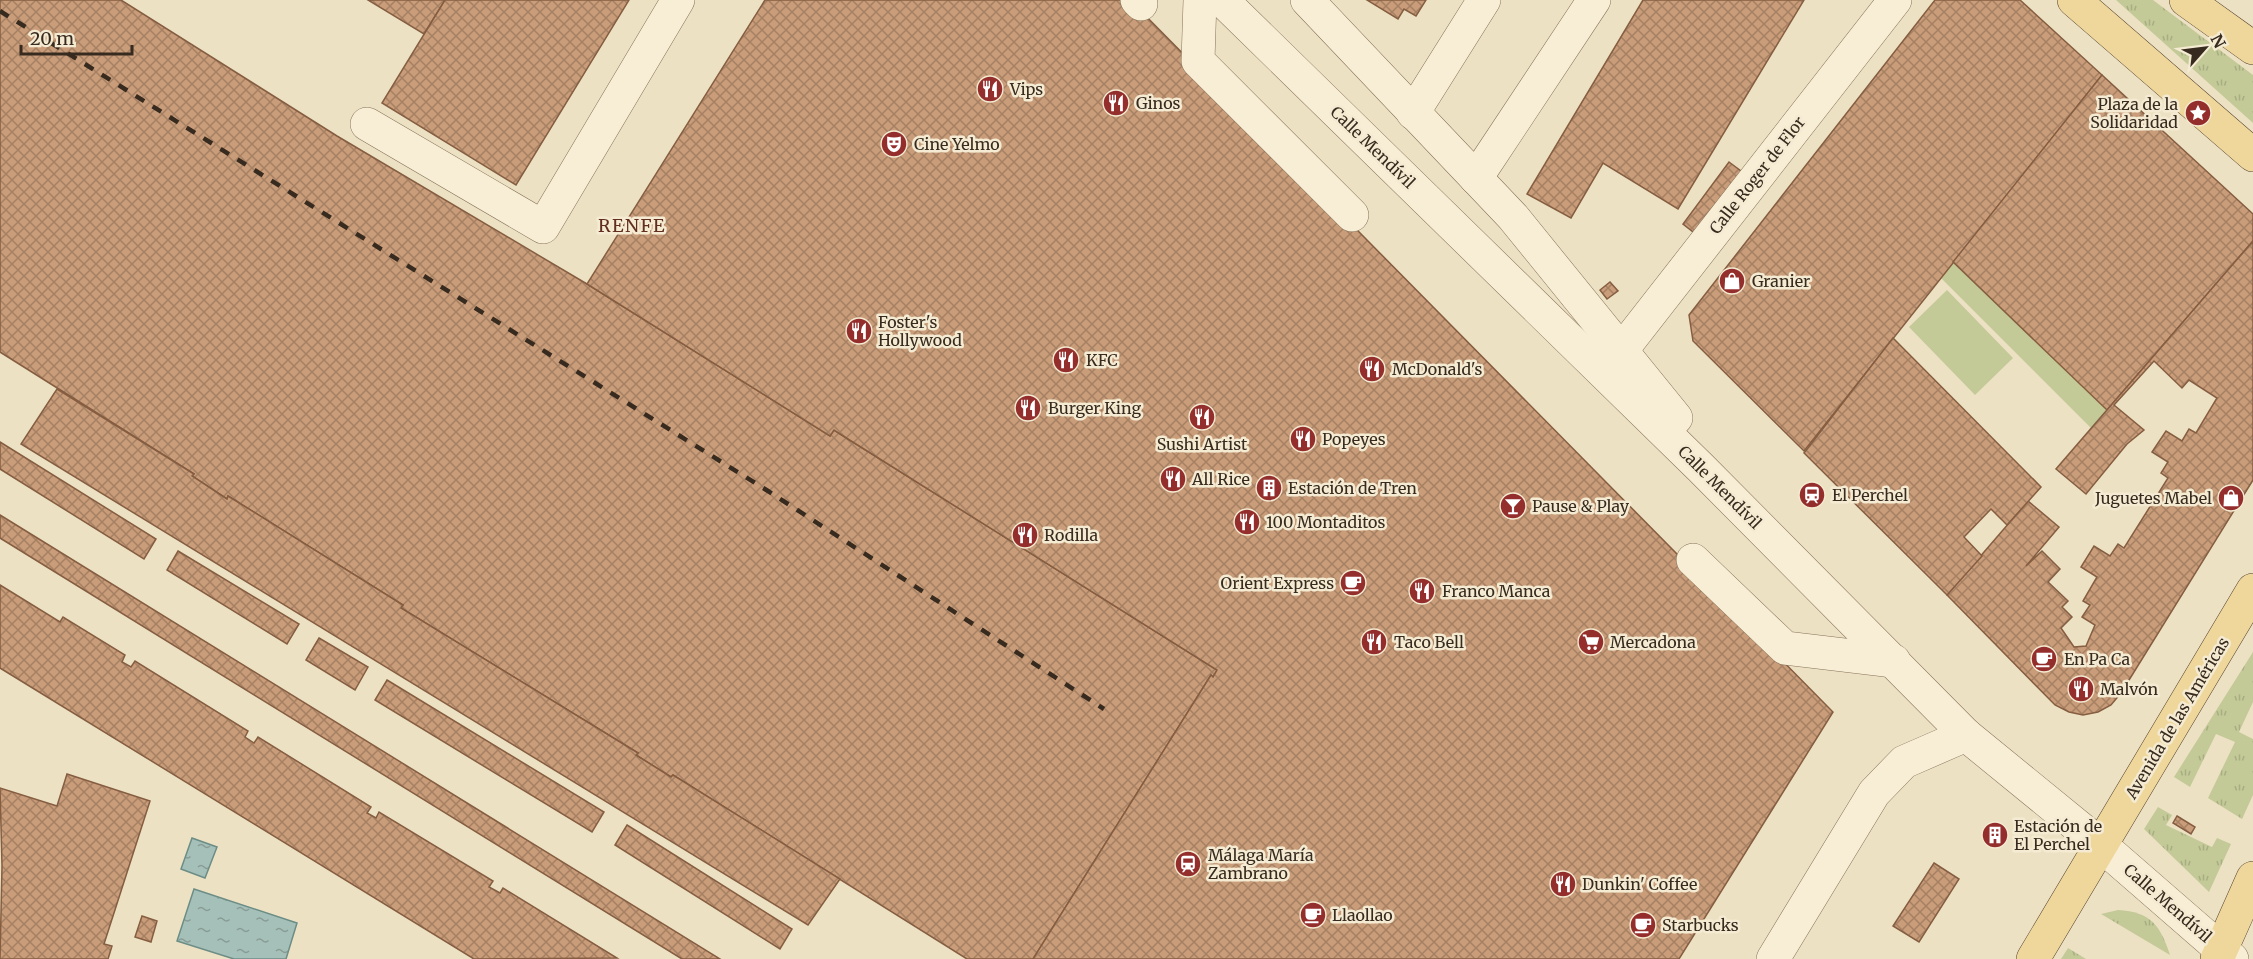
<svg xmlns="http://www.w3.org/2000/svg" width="2253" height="959" font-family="Merriweather,serif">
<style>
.grass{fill:url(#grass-tufts)}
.garden{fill:#c3ca97}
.water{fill:url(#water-ripples);stroke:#6c8d86;stroke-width:1.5}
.building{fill:url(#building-cross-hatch);stroke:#855d41;stroke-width:1.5}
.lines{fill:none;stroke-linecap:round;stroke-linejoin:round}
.minor-casing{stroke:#86735a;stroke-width:34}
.major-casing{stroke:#54412f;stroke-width:34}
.minor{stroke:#f8eed6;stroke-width:33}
.major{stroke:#efd79c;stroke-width:33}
.rail{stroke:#372a1e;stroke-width:4.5;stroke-dasharray:10 10;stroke-linecap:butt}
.labels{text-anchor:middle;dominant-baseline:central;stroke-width:5;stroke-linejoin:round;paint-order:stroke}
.poi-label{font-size:16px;fill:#372a1e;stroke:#f4ebd2;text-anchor:start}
.street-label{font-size:16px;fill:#372a1e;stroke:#f4ebd2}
.neighbourhood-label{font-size:18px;letter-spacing:1.5px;fill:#622e1f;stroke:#f4ebd2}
</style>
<defs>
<pattern id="grass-tufts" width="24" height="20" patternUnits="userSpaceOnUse" patternTransform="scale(1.5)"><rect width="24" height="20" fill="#c3ca97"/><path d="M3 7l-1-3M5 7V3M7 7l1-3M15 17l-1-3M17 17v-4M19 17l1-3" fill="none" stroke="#a8ae82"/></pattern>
<pattern id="water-ripples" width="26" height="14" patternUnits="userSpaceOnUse" patternTransform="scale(1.5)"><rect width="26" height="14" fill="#a5c0b8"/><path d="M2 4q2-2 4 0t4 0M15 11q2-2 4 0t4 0" fill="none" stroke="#879c95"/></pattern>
<pattern id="building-cross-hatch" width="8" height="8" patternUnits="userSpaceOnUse" patternTransform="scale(1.5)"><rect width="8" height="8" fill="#ca9d7a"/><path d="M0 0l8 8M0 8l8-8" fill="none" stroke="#a58063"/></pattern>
</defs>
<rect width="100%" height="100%" fill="#ede1c3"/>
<g class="grass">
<polygon points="2116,0 2153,0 2253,75 2253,123"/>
<polygon points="2253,652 2253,702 2239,732 2253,739 2253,795 2242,819 2208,798 2235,742 2216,734 2190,787 2174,777"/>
<polygon points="2158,807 2172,815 2166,825 2212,847 2217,838 2231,844 2209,892 2144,829"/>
<path d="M2118,910C2151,912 2160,925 2170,955L2101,914Z"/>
<polygon points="2068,948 2086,959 2061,959"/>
</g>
<g class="garden">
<polygon points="1953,262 2107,410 2091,428 1941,278"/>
<polygon points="1947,290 2013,358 1975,395 1909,327"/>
</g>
<g class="water">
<polygon points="192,838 217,847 205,878 181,869"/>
<polygon points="194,889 297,923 286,959 234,959 177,941"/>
</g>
<g class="building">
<polygon points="0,0 121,0 337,136 587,284 830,436 834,430 848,439 1217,670 1213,677 1211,675 1033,959 967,959 673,775 671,777 636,755 638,753 401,608 403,605 228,496 227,499 192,476 194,474 0,352"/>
<polygon points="368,0 445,0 424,34"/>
<polygon points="445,0 629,0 516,185 382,103"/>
<polygon points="765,0 1130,0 1833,712 1679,959 1033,959 1211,675 1213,677 1217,670 848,439 834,430 830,436 587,284"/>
<polygon points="1367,0 1426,0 1416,16 1404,9 1398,19"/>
<polygon points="1643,0 1804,0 1678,209 1603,163 1571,218 1527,194"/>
<polygon points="2020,0 2102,75 1804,451 1693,341 1689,315 1935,0"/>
<polygon points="2102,75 2253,214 2253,241 2107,410 1953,262"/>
<polygon points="1729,162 1749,177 1702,239 1683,224"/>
<polygon points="2253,241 2253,480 2121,693 2111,705 2098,712 2083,715 2069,712 2055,705 1947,595 2028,501 2059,527 2026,566 2042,551 2060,569 2048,582 2068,601 2062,607 2072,617 2061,628 2074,647 2086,646 2095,625 2082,617 2090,605 2083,601 2097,577 2081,567 2094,546 2110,556 2118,544 2124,548 2168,478 2161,473 2168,462 2152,452 2166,431 2182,441 2189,429 2196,433 2217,398 2189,380 2182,388 2154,361 2114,405 2144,430 2127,444 2086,494 2056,469"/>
<polygon points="1610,282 1618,291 1607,299 1600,290"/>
<polygon points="1893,338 2041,487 2007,525 1991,509 1964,537 1982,556 1947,595 1804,453"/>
<polygon points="57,389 194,474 192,476 227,499 228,496 403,605 401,608 638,753 636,755 671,777 673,775 840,879 808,925 21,444"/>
<polygon points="0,442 156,539 144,559 0,469"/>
<polygon points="0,515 720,959 682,959 0,538"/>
<polygon points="178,551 299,624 287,644 167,570"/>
<polygon points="0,585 60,622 63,617 125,655 122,662 131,667 135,661 248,731 245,737 254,743 258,737 371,807 367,813 376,818 379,812 493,881 489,887 500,893 503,888 617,958 474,959 0,668"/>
<polygon points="319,638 368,667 355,690 306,660"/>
<polygon points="387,680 604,812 592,832 375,700"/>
<polygon points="67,774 150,801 104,944 112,946 108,959 0,959 2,866 0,788 57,806"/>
<polygon points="2177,816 2195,827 2191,834 2173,823"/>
<polygon points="627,825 792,929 780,949 615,845"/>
<polygon points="1993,828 2001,832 1996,842 1988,837"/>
<polygon points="1934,863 1959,879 1919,942 1893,926"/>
<polygon points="142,916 157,921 151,942 135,937"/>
</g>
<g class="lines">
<defs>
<g id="minor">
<polyline points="1137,0 1141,4"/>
<polyline points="1200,0 1198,61 1352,215"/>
<polyline points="1222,0 1701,468 1966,735 2102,846 2232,959"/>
<polyline points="1307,0 1513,217 1676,418"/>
<polyline points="1413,113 1484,0"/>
<polyline points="367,124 543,227 678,0"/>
<polyline points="1476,178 1594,0"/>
<polyline points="1621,351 1895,0"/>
<polyline points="1693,560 1785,648 1894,661"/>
<polyline points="1773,959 1874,793 1904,762 1966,735"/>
</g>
<g id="major">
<polyline points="2074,0 2253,155"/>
<polyline points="2186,0 2253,48"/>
<polyline points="2033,959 2253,590"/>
<polyline points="2217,959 2253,878"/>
</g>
</defs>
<use href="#minor" class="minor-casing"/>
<use href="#major" class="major-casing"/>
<use href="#minor" class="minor"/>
<use href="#major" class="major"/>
<polyline class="rail" points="0,11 768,491 1104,709"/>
</g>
<defs>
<symbol id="restaurant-disc" viewBox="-11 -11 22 22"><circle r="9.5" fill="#942e2c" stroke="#f4ebd2"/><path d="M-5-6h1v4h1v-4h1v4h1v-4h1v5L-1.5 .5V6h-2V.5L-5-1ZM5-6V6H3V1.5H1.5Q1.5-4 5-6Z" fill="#fff"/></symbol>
<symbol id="sight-disc" viewBox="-11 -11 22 22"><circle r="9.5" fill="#942e2c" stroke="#f4ebd2"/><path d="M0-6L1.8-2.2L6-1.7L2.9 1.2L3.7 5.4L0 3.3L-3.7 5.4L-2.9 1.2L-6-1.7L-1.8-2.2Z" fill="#fff"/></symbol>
<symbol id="theatre-disc" viewBox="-11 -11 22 22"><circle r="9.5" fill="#942e2c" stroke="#f4ebd2"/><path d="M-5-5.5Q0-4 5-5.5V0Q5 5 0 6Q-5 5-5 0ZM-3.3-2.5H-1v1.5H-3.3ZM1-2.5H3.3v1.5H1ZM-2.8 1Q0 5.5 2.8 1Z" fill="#fff"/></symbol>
<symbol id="shop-disc" viewBox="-11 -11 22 22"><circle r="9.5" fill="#942e2c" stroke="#f4ebd2"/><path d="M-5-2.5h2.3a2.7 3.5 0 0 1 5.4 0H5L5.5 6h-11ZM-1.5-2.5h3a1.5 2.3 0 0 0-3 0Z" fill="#fff"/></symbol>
<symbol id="building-disc" viewBox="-11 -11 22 22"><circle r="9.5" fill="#942e2c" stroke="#f4ebd2"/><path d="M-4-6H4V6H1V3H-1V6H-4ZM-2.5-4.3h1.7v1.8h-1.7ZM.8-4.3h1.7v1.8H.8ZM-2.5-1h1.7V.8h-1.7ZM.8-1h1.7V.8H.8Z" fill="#fff"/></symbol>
<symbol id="station-disc" viewBox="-11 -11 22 22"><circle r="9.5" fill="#942e2c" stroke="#f4ebd2"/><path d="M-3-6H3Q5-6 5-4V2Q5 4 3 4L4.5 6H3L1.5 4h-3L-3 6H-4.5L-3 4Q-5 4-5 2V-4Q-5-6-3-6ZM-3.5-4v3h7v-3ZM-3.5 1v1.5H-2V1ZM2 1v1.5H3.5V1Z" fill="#fff"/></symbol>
<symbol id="bar-disc" viewBox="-11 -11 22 22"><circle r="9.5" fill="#942e2c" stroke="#f4ebd2"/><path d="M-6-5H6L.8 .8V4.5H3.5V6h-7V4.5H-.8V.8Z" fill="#fff"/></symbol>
<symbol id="cafe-disc" viewBox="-11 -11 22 22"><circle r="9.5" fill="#942e2c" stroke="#f4ebd2"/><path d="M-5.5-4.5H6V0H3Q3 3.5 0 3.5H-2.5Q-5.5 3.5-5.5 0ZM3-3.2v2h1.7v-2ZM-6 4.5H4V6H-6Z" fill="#fff"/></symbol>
<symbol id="supermarket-disc" viewBox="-11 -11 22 22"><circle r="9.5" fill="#942e2c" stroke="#f4ebd2"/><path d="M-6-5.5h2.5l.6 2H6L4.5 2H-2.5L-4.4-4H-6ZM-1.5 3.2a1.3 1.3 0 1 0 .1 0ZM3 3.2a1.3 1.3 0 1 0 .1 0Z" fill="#fff"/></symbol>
</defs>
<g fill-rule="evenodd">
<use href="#restaurant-disc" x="975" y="74" width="30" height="30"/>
<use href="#restaurant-disc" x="1101" y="88" width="30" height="30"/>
<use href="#sight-disc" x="2183" y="98" width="30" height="30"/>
<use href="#theatre-disc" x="879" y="129" width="30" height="30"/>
<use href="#shop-disc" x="1717" y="266" width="30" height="30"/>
<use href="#restaurant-disc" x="844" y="316" width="30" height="30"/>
<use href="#restaurant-disc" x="1051" y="345" width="30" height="30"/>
<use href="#restaurant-disc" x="1357" y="354" width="30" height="30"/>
<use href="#restaurant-disc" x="1013" y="393" width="30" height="30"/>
<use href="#restaurant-disc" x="1187" y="402" width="30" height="30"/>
<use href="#restaurant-disc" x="1288" y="424" width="30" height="30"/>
<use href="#restaurant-disc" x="1158" y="464" width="30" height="30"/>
<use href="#building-disc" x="1254" y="473" width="30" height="30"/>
<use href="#station-disc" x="1797" y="480" width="30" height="30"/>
<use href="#shop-disc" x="2216" y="483" width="30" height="30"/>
<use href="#bar-disc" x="1498" y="491" width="30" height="30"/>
<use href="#restaurant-disc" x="1232" y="507" width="30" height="30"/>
<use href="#restaurant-disc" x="1010" y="520" width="30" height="30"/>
<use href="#cafe-disc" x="1338" y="568" width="30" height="30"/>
<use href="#restaurant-disc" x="1407" y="576" width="30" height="30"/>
<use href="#restaurant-disc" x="1359" y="627" width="30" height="30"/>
<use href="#supermarket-disc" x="1576" y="627" width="30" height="30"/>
<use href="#cafe-disc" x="2029" y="644" width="30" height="30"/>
<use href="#restaurant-disc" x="2066" y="674" width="30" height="30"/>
<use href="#building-disc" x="1980" y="820" width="30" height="30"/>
<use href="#station-disc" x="1173" y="849" width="30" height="30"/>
<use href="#restaurant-disc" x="1548" y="869" width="30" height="30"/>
<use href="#cafe-disc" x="1298" y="900" width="30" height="30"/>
<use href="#cafe-disc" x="1628" y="910" width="30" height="30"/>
</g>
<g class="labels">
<g class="poi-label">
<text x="1010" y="89">Vips</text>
<text x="1136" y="103">Ginos</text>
<text x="2178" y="104" text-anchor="end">Plaza de la<tspan x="2178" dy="18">Solidaridad</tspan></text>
<text x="914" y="144">Cine Yelmo</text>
<text x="1752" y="281">Granier</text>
<text x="878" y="322">Foster's<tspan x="878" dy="18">Hollywood</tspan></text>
<text x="1086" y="360">KFC</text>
<text x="1392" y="369">McDonald's</text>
<text x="1048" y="408">Burger King</text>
<text x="1322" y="439">Popeyes</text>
<text x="1202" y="444" text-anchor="middle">Sushi Artist</text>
<text x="1192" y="479">All Rice</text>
<text x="1288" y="488">Estación de Tren</text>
<text x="1832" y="495">El Perchel</text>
<text x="2212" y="498" text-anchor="end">Juguetes Mabel</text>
<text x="1532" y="506">Pause &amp; Play</text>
<text x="1266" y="522">100 Montaditos</text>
<text x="1044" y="535">Rodilla</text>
<text x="1334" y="583" text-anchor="end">Orient Express</text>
<text x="1442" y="591">Franco Manca</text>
<text x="1394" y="642">Taco Bell</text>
<text x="1610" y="642">Mercadona</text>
<text x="2064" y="659">En Pa Ca</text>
<text x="2100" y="689">Malvón</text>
<text x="2014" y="826">Estación de<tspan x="2014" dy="18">El Perchel</tspan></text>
<text x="1208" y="855">Málaga María<tspan x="1208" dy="18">Zambrano</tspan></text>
<text x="1582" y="884">Dunkin' Coffee</text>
<text x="1332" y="915">Llaollao</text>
<text x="1662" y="925">Starbucks</text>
</g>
<g class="street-label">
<text transform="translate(1373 147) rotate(44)">Calle Mendívil</text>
<text transform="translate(1757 175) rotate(-52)">Calle Roger de Flor</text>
<text transform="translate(1720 487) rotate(45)">Calle Mendívil</text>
<text transform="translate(2177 718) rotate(-59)">Avenida de las Américas</text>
<text transform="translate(2168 903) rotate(41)">Calle Mendívil</text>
</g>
<g class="neighbourhood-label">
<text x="632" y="225">RENFE</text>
</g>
</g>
<g transform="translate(2205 48) rotate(62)" stroke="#f4ebd2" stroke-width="4.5" paint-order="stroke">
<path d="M0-4.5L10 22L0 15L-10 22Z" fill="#372a1e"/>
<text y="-9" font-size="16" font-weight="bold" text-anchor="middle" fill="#372a1e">N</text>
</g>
<path d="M21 45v9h111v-9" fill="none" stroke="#372a1e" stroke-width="3"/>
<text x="30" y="45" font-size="18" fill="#372a1e" stroke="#f4ebd2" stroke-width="4.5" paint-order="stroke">20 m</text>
</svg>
